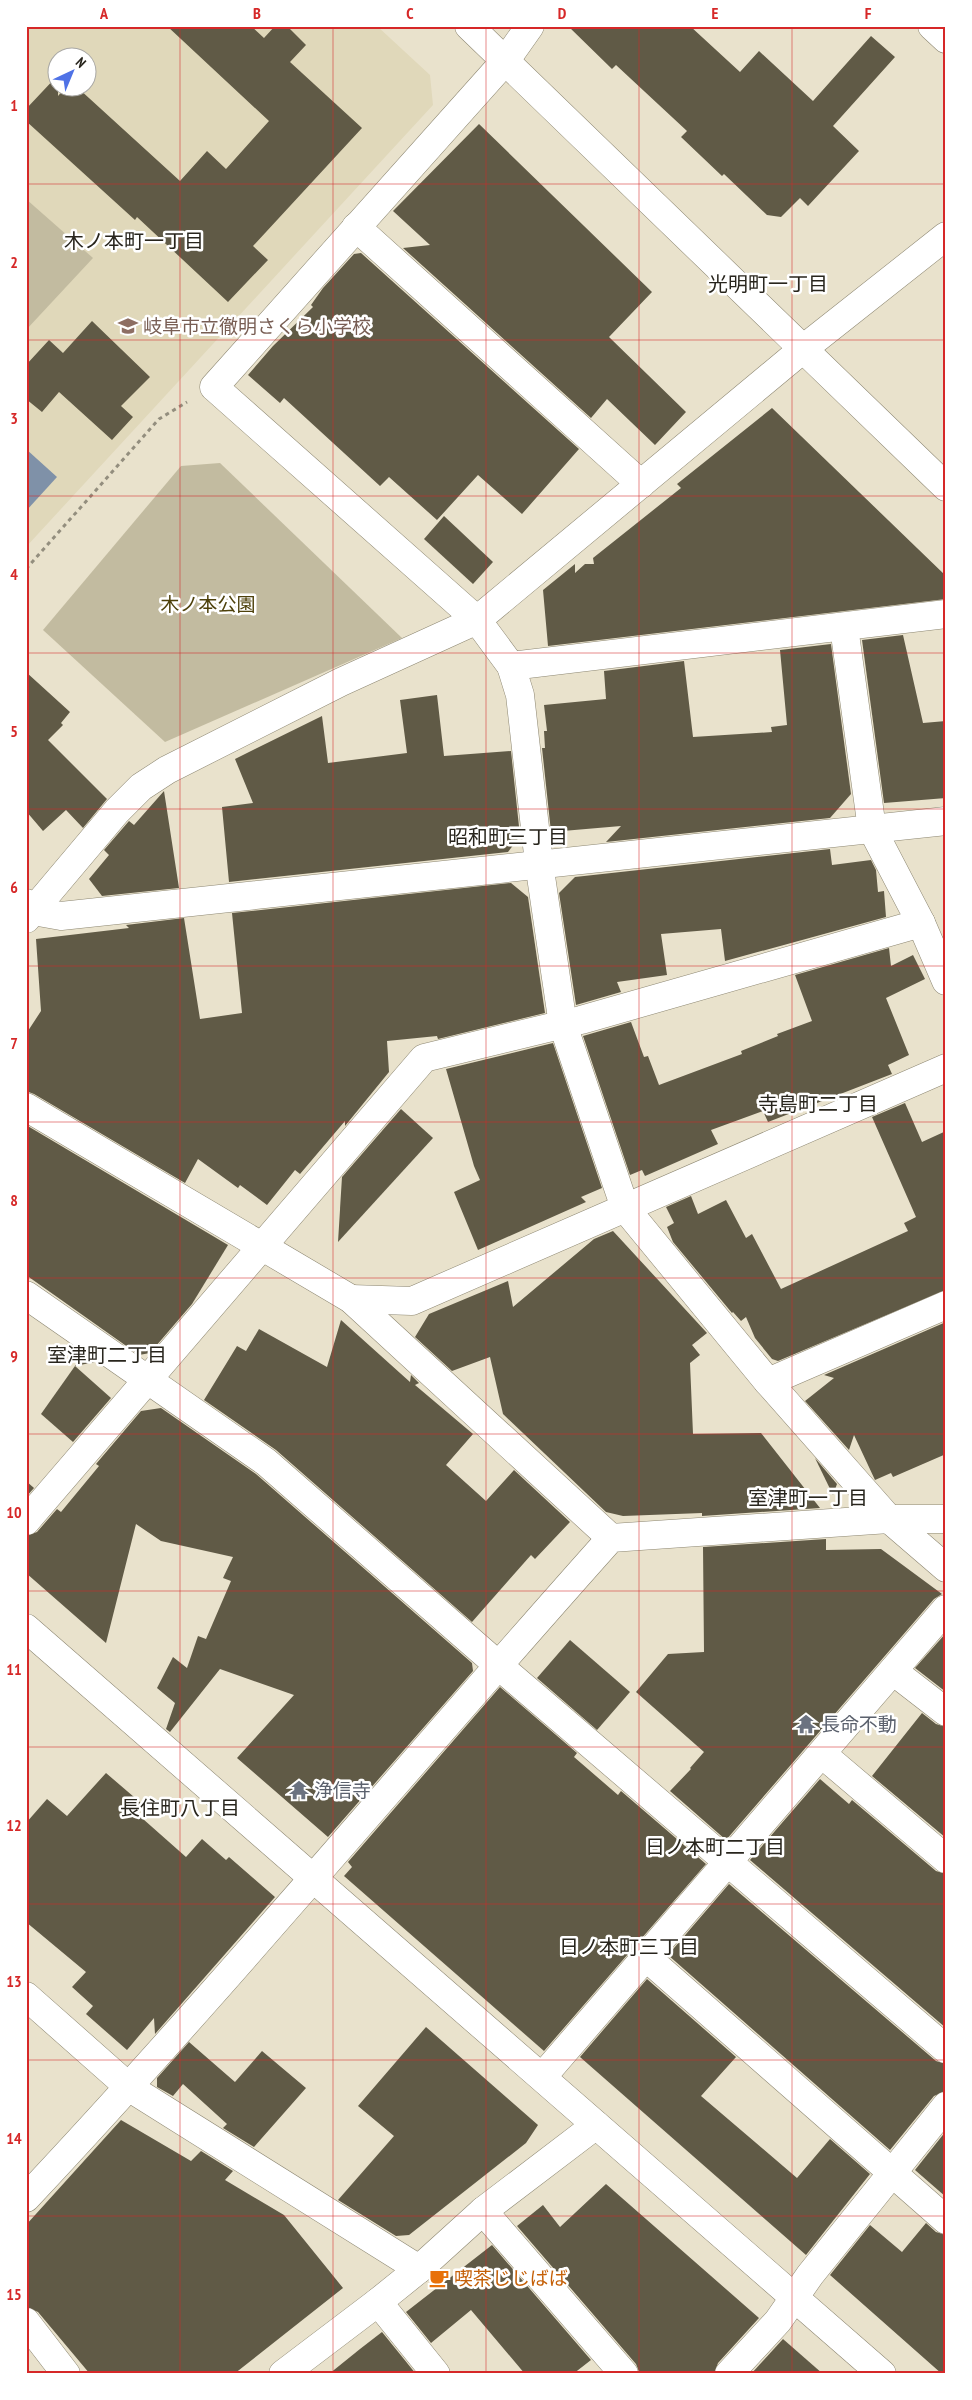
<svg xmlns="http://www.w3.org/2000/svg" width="972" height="2400" font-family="'PT Sans Narrow','Noto Sans JP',sans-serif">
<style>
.built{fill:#e0d8ba;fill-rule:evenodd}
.green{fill:#c2bba0}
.water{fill:#7f91a8}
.building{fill:#605a46}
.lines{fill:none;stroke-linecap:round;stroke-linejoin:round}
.minor-casing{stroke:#8d8772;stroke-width:29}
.path{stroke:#938e7e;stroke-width:3;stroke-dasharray:4 4;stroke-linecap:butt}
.minor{stroke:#fff;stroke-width:28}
.grid{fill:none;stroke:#d62828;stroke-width:1;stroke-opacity:0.55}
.labels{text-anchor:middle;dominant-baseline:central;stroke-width:5;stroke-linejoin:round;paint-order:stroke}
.education-label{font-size:19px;fill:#785e54;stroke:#fff;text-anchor:start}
.park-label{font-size:19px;fill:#4e410b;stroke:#fff}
.worship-label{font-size:19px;fill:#5b616d;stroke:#fff;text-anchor:start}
.food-label{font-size:19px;fill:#c56008;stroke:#fff;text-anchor:start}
.neighbourhood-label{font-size:20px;fill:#28251d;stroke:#fff}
.neatline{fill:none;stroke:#d62828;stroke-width:2}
.grid-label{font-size:16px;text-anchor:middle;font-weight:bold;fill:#d62828}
</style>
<rect width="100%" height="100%" fill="#e9e2cc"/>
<path class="built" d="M26,26H377L430,75L433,105L26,547ZM58,58H88V88H58Z"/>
<g class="green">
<polygon points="26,199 93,258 26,330"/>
<polygon points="220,463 402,638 165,742 43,630 181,466"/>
</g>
<polygon class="water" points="26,449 57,477 26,511"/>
<g class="building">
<polygon points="167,26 251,26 264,38 275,26 287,26 306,45 290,62 362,128 253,246 268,260 228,302 137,217 135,220 26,121 26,109 58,75 58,96 65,88 78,88 180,181 207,151 226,169 269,121"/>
<polygon points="568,26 690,26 740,72 759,51 813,101 871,36 895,57 833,126 859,151 808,206 800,198 781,217 767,215 724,174 722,176 681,137 687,131 616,65 612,69"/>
<polygon points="479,124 652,292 609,337 686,412 655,445 607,399 591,418 403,248 430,245 393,211"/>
<polygon points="361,253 579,449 522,514 478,475 437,520 389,477 380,486 284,398 280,403 248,375 273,346 313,307 311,305 323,288 354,254"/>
<polygon points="92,321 150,377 121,406 133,417 112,440 59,392 42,412 26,399 26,365 49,340 63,353"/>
<polygon points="772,408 946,576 946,599 548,646 543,590 575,564 575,573 585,564 594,564 593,558 681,488 677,484"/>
<polygon points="444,516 493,562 473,584 424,539"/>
<polygon points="903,635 923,723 946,721 946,798 884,803 862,640"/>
<polygon points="831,644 851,794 830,818 606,842 621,826 551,832 542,748 545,748 544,731 547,731 544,705 606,699 604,671 684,661 693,737 772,732 771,727 787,725 780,650"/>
<polygon points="26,672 70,712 61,723 63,725 48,740 107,799 83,828 66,810 43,831 26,811"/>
<polygon points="437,695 444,756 511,751 520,836 508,852 229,882 222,807 253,803 235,759 322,716 328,763 407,753 400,700"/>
<polygon points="164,791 179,888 102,896 89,879 109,855 104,850 129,821 134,825"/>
<polygon points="830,849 832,865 871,860 876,870 878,892 884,891 886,917 725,961 721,929 661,934 667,975 617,982 621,992 576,1005 559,893 575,877"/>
<polygon points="511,883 528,897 545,1013 438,1039 437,1036 387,1041 389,1072 345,1126 345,1121 300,1174 295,1170 267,1205 240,1185 238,1188 198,1159 185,1183 34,1094 26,1091 26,1034 41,1011 36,939 129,928 126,925 184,918 200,1019 242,1013 232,913"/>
<polygon points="889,948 891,966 913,955 925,979 886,998 909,1055 888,1065 892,1074 768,1122 763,1111 711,1130 718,1144 645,1176 642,1170 630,1175 583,1036 631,1022 644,1057 648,1056 659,1085 742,1054 741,1051 778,1036 777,1034 812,1021 795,975"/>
<polygon points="553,1043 602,1188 581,1197 586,1202 478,1250 454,1192 480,1180 474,1166 446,1069"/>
<polygon points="905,1103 922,1142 946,1131 946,1290 778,1361 772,1359 755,1338 746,1317 741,1321 733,1312 732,1313 673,1242 667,1227 674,1223 666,1207 691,1196 698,1214 726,1200 746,1238 752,1234 781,1289 908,1231 904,1223 916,1217 872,1117"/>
<polygon points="401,1109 433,1138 338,1242 342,1177"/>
<polygon points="26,1125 228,1245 192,1304 150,1353 139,1355 26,1275"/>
<polygon points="613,1231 707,1333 692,1345 700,1355 690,1363 693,1434 761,1433 820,1508 702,1516 702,1513 623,1516 606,1512 503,1414 490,1357 452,1371 415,1337 429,1314 508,1281 513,1307 594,1239"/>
<polygon points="341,1320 410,1382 411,1375 419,1383 415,1385 473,1434 446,1465 486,1501 514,1470 570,1522 535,1559 531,1555 472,1622 276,1450 204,1400 237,1346 246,1351 259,1329 327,1367"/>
<polygon points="946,1322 946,1454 893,1477 891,1473 875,1480 854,1435 849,1450 805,1401 834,1378 824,1375"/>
<polygon points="84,1354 95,1362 75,1366"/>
<polygon points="75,1366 111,1398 73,1442 41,1414"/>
<polygon points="161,1408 256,1474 472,1663 473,1671 328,1837 237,1758 294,1695 220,1669 170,1732 166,1729 175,1703 157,1688 173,1657 187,1668 198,1636 206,1639 231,1581 223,1578 233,1557 161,1541 136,1524 106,1643 26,1573 26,1536 37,1532 57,1509 61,1512 99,1466 96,1464 141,1411"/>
<polygon points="815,1458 837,1484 833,1495"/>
<polygon points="26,1481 34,1488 26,1497"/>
<polygon points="826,1539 826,1550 881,1549 942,1594 934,1599 726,1840 670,1791 691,1769 690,1768 704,1752 636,1692 668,1654 704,1652 703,1547"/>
<polygon points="946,1633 946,1692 915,1668"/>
<polygon points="570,1640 630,1692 597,1730 537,1678"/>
<polygon points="500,1687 577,1753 574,1757 618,1795 621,1791 706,1864 544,2051 344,1876 352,1867 348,1862"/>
<polygon points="922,1713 936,1724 946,1727 946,1838 872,1776"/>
<polygon points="106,1773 141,1803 134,1811 186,1857 202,1839 226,1860 229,1857 275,1897 155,2034 154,2018 127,2050 86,2014 93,2006 72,1987 86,1972 26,1922 26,1823 47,1799 67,1816"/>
<polygon points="820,1779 849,1804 852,1800 936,1871 946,1874 946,2028 750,1860"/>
<polygon points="729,1884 936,2061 946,2064 946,2091 934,2096 890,2150 668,1955"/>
<polygon points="647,1979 736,2057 701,2096 797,2178 830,2139 870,2174 806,2255 580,2057"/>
<polygon points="426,2027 538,2125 526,2143 409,2235 396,2236 338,2200 394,2136 358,2106"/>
<polygon points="189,2042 235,2082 262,2051 306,2088 254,2147 223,2128 227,2124 183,2084 173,2096 157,2087 157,2078"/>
<polygon points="121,2120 191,2161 201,2151 233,2171 225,2180 284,2215 343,2288 234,2374 90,2374 38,2312 26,2307 26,2225"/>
<polygon points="946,2131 946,2197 915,2170"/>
<polygon points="606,2184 759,2318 718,2363 714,2374 640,2374 636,2364 517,2226 543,2205 560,2227"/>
<polygon points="926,2223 936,2232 946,2235 946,2374 942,2374 830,2275 870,2225 902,2252"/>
<polygon points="492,2245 591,2360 573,2374 525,2374 471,2310 431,2343 406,2312"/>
<polygon points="382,2332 416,2374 329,2374 360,2349"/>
<polygon points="783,2339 823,2374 751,2374"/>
</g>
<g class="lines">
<defs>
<g id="minor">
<polyline points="469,26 946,487"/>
<polyline points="530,26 506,60 214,387 477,620 511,666 520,695 539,863 563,1025 625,1208 768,1382 889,1519 946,1568"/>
<polyline points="932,26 946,39"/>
<polyline points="356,227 641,484"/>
<polyline points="844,627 872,829 921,923 946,981"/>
<polyline points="511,666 946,614"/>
<polyline points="26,903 33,911 61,916 946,821"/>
<polyline points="26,919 117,811 141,787 167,770 341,682 477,620 803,349 946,236"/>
<polyline points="26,1107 351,1299 611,1538"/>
<polyline points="26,1295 266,1462 498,1665 946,2049"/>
<polyline points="351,1299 412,1301 946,1068"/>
<polyline points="768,1382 946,1305"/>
<polyline points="26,1521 424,1058 581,1020 921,923"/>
<polyline points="26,1628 882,2374"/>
<polyline points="893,1671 946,1712"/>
<polyline points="822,1754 946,1859"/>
<polyline points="646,1957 946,2220"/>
<polyline points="26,1996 130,2088 419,2269"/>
<polyline points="543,2076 946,1609"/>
<path d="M26,2198C227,1984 415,1757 611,1538L889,1519H946"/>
<polyline points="483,2211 624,2374"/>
<polyline points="378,2302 436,2374"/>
<polyline points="26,2322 66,2374"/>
<polyline points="283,2374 378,2302 419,2269 483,2211 596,2125"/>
<polyline points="729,2374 778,2321 810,2275 946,2106"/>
</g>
</defs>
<use href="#minor" class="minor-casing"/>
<polyline class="path" points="26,569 159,419 187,402"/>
<use href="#minor" class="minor"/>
</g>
<path class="grid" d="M180,26V2374M333,26V2374M486,26V2374M639,26V2374M792,26V2374M26,184H946M26,340H946M26,496H946M26,653H946M26,809H946M26,966H946M26,1122H946M26,1278H946M26,1434H946M26,1591H946M26,1747H946M26,1904H946M26,2060H946M26,2216H946"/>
<defs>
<symbol id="school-bare" viewBox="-9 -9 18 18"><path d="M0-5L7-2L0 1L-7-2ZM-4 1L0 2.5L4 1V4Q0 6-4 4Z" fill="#8d6e63" stroke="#fff" stroke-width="2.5" paint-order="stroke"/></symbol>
<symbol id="temple-bare" viewBox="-9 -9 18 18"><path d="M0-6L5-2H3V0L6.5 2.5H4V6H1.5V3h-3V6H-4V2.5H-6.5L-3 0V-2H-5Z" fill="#6b7280" stroke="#fff" stroke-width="2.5" paint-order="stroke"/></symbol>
<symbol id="cafe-bare" viewBox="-9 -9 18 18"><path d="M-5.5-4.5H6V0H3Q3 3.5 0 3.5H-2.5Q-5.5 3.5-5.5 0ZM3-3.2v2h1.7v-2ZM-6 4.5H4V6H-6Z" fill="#e8710a" stroke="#fff" stroke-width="2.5" paint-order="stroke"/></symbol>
</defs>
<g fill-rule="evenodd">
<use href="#school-bare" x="114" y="312" width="28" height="28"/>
<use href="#temple-bare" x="792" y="1710" width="28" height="28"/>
<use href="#temple-bare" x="285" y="1776" width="28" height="28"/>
<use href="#cafe-bare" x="425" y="2264" width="28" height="28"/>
</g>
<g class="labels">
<g class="education-label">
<text x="143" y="326">岐阜市立徹明さくら小学校</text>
</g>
<g class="park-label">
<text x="208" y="604">木ノ本公園</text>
</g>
<g class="worship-label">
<text x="821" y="1724">長命不動</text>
<text x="314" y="1790">浄信寺</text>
</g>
<g class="food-label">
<text x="454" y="2278">喫茶じじばば</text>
</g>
<g class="neighbourhood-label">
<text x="134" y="241">木ノ本町一丁目</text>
<text x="768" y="284">光明町一丁目</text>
<text x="508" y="837">昭和町三丁目</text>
<text x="818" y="1104">寺島町二丁目</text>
<text x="107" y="1355">室津町二丁目</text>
<text x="808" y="1498">室津町一丁目</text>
<text x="180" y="1808">長住町八丁目</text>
<text x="715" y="1847">日ノ本町二丁目</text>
<text x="629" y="1947">日ノ本町三丁目</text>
</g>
</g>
<rect width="972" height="2400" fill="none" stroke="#ffffff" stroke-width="55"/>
<g transform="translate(72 72) rotate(44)"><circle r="24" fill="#ffffff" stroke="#a9a8a5"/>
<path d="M0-4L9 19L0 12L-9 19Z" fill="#4f72e6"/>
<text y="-8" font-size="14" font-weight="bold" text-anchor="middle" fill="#28251d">N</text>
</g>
<rect x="28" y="28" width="916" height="2344" class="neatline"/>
<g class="grid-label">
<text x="104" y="19">A</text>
<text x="257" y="19">B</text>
<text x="410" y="19">C</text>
<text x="562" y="19">D</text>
<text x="715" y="19">E</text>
<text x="868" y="19">F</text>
<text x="14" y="111">1</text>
<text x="14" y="268">2</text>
<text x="14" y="424">3</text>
<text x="14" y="580">4</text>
<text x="14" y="737">5</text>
<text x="14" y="893">6</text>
<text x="14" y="1049">7</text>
<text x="14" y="1206">8</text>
<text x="14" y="1362">9</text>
<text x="14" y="1518">10</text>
<text x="14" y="1675">11</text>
<text x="14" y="1831">12</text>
<text x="14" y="1987">13</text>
<text x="14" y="2144">14</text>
<text x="14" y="2300">15</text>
</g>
</svg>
